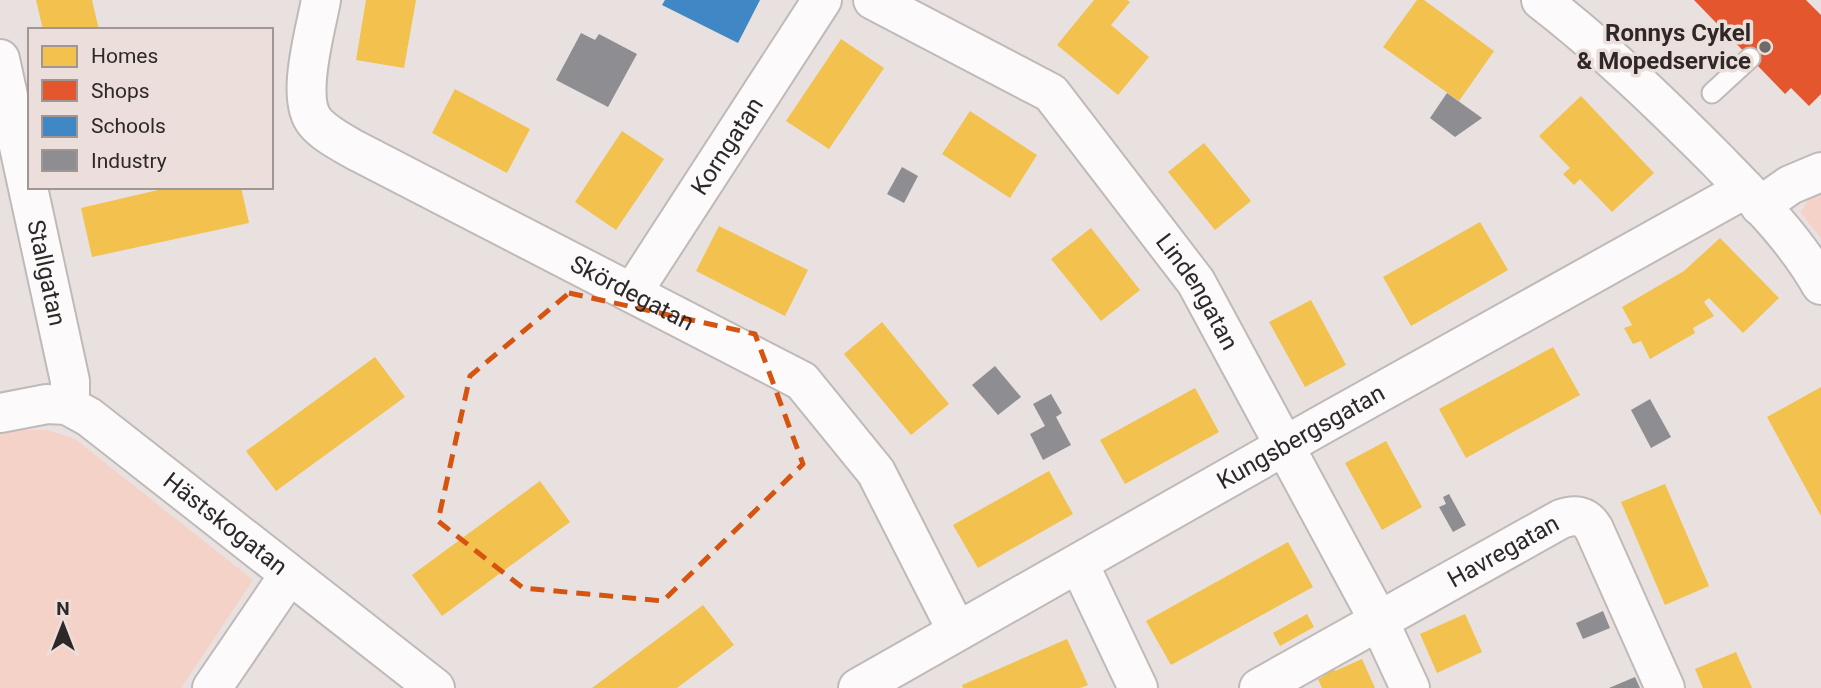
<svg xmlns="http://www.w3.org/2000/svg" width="1821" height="688" font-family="Roboto,sans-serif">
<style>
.green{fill:#f4d2c7}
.homes{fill:#f2c14e}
.shops{fill:#e4572e}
.schools{fill:#3f88c5}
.industry{fill:#8d8d92}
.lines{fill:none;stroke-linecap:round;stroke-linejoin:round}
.service-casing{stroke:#bfbab8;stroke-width:23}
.minor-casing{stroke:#bfbab8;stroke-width:42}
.tertiary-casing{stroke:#bfbab8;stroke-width:42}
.service{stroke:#fcfafa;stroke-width:19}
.minor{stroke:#fcfafa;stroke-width:38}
.tertiary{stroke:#fcfafa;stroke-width:38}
.marked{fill:none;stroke:#d5540f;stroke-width:5;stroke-dasharray:14 9;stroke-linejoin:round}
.poi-dot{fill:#6f6968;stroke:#ecdfdb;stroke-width:2.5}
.labels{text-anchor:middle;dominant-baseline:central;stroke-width:7;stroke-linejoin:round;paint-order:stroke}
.poi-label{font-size:24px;font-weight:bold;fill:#2e2928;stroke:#ecdfdb;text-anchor:end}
.street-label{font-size:24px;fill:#2e2928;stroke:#ecdfdb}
</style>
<rect width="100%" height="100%" fill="#e8e1df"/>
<g class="green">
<polygon points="1821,189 1821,238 1801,213 1810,196"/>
<polygon points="20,430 48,430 75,439 253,580 181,688 0,688 0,434"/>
</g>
<g class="homes">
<polygon points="36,0 92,0 99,30 43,30"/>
<polygon points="366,0 416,0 404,68 356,60"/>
<polygon points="1094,0 1127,0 1130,2 1111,25 1149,57 1118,95 1057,45"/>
<polygon points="1417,0 1424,0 1494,51 1459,101 1383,47"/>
<polygon points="841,39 884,68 829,149 786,121"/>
<polygon points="455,89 530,129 507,173 432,133"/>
<polygon points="1581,96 1654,173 1612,212 1580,179 1574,185 1563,174 1570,168 1539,136"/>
<polygon points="970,111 1037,155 1010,198 942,154"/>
<polygon points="622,131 664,159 616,230 575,202"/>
<polygon points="1204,143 1251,201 1215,230 1168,172"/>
<polygon points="171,187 241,187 249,223 92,257 81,208"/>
<polygon points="1480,222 1508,270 1411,326 1383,277"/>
<polygon points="719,226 808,270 785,316 696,271"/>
<polygon points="1091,228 1140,290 1101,321 1051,259"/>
<polygon points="1720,238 1779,298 1743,333 1709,298 1704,302 1714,316 1693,328 1695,333 1650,359 1641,341 1633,344 1624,328 1632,325 1622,307 1684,271"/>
<polygon points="1311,300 1346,365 1305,387 1269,322"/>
<polygon points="882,322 949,404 911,435 844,354"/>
<polygon points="1553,347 1580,395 1466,458 1439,409"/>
<polygon points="375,357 405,397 276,491 246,451"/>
<polygon points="1821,387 1821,516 1767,417"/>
<polygon points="1195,388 1219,432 1125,484 1100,440"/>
<polygon points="1386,441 1422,507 1382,530 1345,463"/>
<polygon points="1049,471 1073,514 978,568 953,525"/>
<polygon points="540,481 570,522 442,616 412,575"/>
<polygon points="1665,484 1709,586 1665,605 1621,502"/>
<polygon points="1288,542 1313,587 1171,665 1146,621"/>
<polygon points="703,605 734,645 677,688 592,688"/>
<polygon points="1307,614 1314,627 1280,646 1273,633"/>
<polygon points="1465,614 1482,652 1437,673 1420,634"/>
<polygon points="1067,639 1088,685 1080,688 963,688 962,685"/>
<polygon points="1736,652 1752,688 1703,688 1695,669"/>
<polygon points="1362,659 1375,688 1322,688 1318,679 1323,677 1321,671 1333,666 1335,671"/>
</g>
<polygon class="shops" points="1694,0 1806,0 1821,15 1821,94 1809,106 1791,88 1785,94"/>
<polygon class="schools" points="665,0 760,0 738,43 662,5"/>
<g class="industry">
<polygon points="581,33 595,40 599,34 637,54 608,107 556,80"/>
<polygon points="1447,93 1482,118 1455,137 1430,118"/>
<polygon points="902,167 918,176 904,203 887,194"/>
<polygon points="995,366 1021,397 998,415 972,385"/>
<polygon points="1051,394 1062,413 1056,417 1071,445 1043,460 1030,434 1045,426 1033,404"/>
<polygon points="1650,399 1671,437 1651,448 1631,410"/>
<polygon points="1449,494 1466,525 1453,532 1439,507 1446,504 1443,497"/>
<polygon points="1603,611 1610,628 1583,639 1576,623"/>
<polygon points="1635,677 1640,688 1609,688"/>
</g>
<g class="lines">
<defs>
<polyline id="service" points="1712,93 1750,58"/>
<g id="minor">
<path id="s1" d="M321,0C316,29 295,98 315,122C325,134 341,142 355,150L802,381L876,472L957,631"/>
<path id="s2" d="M873,0L1051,93L1196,282L1378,619L1410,688"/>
<path id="s3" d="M0,59L70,381V392L67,405"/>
<polyline points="1760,206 1790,185 1821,172"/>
<path id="s4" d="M632,293L822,0"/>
<path id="s5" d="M0,413L47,404L67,405L89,417L435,688"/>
<polyline points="1079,564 1138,688"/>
<polyline points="212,688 289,575"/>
<path id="s6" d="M858,688L1325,423L1745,189"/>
<path id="s7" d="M1259,688L1561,519C1575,514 1586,515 1594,529L1665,688"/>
</g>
<path id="tertiary" d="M1541,0C1603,48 1659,102 1715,158C1753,197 1794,237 1821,285"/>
</defs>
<use href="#service" class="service-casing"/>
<use href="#minor" class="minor-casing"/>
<use href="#tertiary" class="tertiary-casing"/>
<use href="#service" class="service"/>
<use href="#minor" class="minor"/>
<use href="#tertiary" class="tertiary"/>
</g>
<path class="marked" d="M569,293L755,334L803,464L663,601L523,588L438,521L470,376Z"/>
<circle class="poi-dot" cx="1765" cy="47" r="7"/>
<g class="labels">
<g class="poi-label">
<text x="1751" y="33">Ronnys Cykel<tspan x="1751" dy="28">&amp; Mopedservice</tspan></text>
</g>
<g class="street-label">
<text stroke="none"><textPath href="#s4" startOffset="175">Korngatan</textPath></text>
<text stroke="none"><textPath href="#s3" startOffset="219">Stallgatan</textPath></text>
<text stroke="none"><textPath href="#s1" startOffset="486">Skördegatan</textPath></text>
<text stroke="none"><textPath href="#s2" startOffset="448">Lindengatan</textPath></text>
<text stroke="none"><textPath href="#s6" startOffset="509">Kungsbergsgatan</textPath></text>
<text stroke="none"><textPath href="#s5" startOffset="266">Hästskogatan</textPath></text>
<text stroke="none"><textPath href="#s7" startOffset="280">Havregatan</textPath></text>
</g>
</g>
<rect x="28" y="28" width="245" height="161" fill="#ecdfdb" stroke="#a09693" stroke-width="2"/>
<rect x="42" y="46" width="35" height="21" fill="#f2c14e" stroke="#a09693" stroke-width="2"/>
<text x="91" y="63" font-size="21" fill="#2e2928">Homes</text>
<rect x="42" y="80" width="35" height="21" fill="#e4572e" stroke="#a09693" stroke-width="2"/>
<text x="91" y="98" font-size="21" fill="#2e2928">Shops</text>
<rect x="42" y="116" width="35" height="21" fill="#3f88c5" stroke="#a09693" stroke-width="2"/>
<text x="91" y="133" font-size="21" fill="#2e2928">Schools</text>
<rect x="42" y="150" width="35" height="21" fill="#8d8d92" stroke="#a09693" stroke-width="2"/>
<text x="91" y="168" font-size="21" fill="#2e2928">Industry</text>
<g transform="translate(63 625)" stroke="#ecdfdb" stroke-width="5" paint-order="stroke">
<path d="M0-5L12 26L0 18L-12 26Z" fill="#2e2928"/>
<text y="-10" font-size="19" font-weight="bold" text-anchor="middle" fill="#2e2928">N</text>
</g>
</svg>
